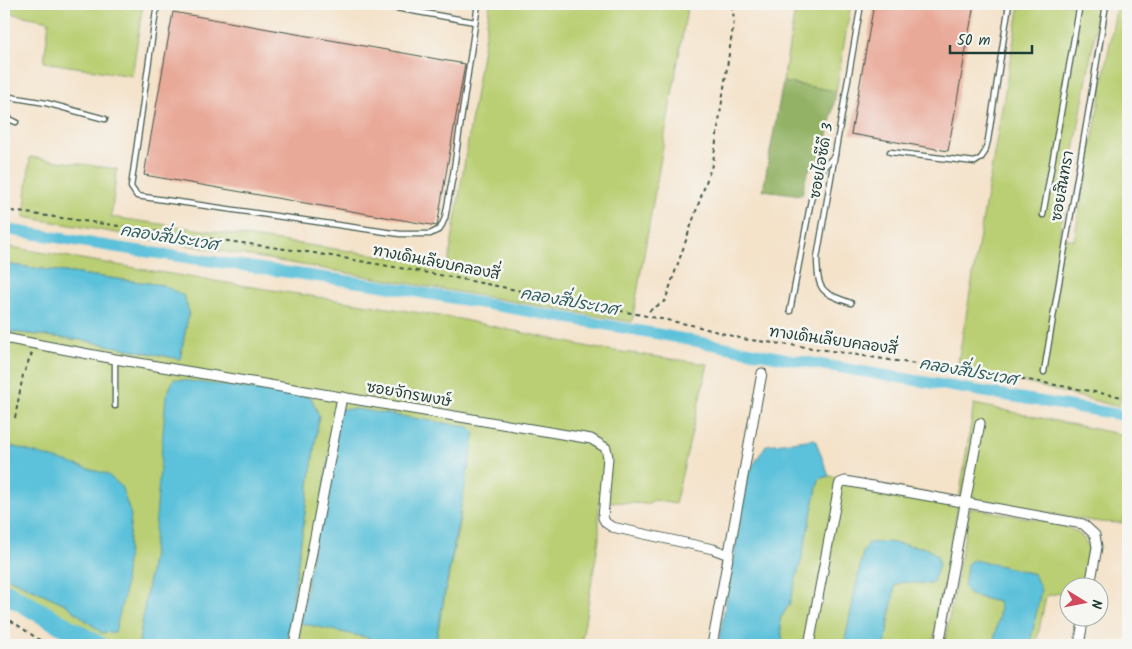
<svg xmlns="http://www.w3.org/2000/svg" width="1132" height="649" font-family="Kalam,'Playpen Sans Thai',sans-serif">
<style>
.green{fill:#bacf73;stroke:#6c8654}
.forest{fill:#93b265;stroke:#59784c}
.water{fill:#5cc1da;stroke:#3e7f87}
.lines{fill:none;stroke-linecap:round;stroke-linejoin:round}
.canal{stroke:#5cc1da;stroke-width:11}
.river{stroke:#5cc1da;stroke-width:20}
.building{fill:#e9a998}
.lane-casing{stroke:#3f564a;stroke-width:7}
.street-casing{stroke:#3f564a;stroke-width:11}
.path{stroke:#3f564a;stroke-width:2;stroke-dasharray:4 4;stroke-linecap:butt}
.lane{stroke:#fff;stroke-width:4.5}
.street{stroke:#fff;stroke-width:9}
.labels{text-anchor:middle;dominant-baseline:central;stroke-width:5;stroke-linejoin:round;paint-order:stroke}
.street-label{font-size:15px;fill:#1f3d34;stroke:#f6f6f2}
.water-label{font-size:16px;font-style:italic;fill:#2e5e5e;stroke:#f6f6f2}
</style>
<rect width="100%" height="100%" fill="#f6f6f2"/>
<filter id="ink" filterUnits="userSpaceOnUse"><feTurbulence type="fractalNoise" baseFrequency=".02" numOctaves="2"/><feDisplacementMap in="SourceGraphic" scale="10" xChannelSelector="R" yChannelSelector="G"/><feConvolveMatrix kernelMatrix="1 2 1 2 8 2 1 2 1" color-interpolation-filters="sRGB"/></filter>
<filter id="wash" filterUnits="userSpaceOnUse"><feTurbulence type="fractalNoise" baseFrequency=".0096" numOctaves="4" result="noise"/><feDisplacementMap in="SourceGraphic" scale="20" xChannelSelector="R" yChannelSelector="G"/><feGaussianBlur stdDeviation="1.12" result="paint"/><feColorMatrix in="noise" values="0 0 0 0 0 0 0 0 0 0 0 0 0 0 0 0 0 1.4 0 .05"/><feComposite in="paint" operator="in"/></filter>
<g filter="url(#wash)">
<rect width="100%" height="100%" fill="#f4e2c9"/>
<g class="green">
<polygon points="4,4 143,4 132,76 44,62 49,21 4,12"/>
<polygon points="490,4 688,4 632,322 24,217 30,157 117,169 111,217 448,265"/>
<polygon points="796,4 851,4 836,91 783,82"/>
<polygon points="1020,4 1100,4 1059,237 1074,240 1117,4 1128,4 1128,365 1119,407 984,372 965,377 957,368"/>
<polygon points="4,246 195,278 459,319 594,348 708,364 675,504 655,500 647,504 599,501 599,539 581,645 435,645 461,513 300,623 370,638 369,645 286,645 319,416 311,397 153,553 139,642 140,645 105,645 4,594 4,576 65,604 102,633 15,447 4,447 4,331 81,340 180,359 189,312 163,285 4,264"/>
<polygon points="974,404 1128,436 1128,508 1122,523 1100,522 959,500 933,645 885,645 895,585 902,582 931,584 937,555 926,548 886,542 863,552 844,645 783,645 780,619 789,605 801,561 819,479 829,476 959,499"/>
<polygon points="970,508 1062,524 1081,535 1089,547 1081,586 1070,586 1069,591 1046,596 1036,645 1030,645 1033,623 1034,574 1002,566 970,595 998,602 1000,610 993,645 944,645"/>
</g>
<path class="forest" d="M783,82L836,91L824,157C806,167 806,176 802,195L763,190Z"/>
<g class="water">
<polygon points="4,264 163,285 184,296 189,312 180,359 81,340 4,331"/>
<polygon points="174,379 311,397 319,416 286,645 140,645 139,642 153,553 166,396"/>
<polygon points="338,409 357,409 469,427 475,433 435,645 369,645 369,638 300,623"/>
<polygon points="815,439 829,476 819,479 801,561 789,605 780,619 783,645 718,645 748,473 766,445"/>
<polygon points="4,447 15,447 107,474 121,486 131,515 124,596 115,632 102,633 65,604 4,576"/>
<polygon points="886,542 926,548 937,555 939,566 932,584 902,582 895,585 885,645 844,645 863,552 868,543"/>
<polygon points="973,560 1002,566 1034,574 1041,590 1030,645 993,645 1000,610 998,602 970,595 964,587 967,564"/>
</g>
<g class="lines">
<polyline class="canal" points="4,229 127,249 383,286 658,334 788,359 1128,416"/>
<polyline class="river" points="4,592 97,645"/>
</g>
<g id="blocks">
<g class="building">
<polygon points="874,4 974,4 948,151 851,134"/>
<polygon points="173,12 465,64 437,226 144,175"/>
</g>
</g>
</g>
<g filter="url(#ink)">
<use href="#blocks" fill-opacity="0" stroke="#3f564a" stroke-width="1"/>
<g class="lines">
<defs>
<g id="lane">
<polyline points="157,4 131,187 137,196 400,234 430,234 440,229 445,218 453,175 478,4"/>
<polyline points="373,4 475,22"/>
<polyline points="4,96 46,103 105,119"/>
<polyline points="4,117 16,122"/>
<polyline points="890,152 975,162 981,158 985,152 988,140 1009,4"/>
<polyline points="1043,215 1080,4"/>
<path d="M851,303C820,292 818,291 817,258L861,4"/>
<polyline points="790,311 811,200 819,174 825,166 835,155"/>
<polyline points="115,359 115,406"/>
<path d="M1044,372C1064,249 1087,127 1106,4"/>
</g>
<g id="street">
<polyline points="4,338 115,359 591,439 606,448 608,457 603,518 606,523 612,527 713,549 729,555"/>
<polyline points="294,645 342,397"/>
<polyline points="712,645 762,373"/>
<polyline points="809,645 839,486 840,483 845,481 1083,524 1095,535 1097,547 1090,586"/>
<polyline points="939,645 980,423"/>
<polyline points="1079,645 1084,616"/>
</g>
</defs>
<use href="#lane" class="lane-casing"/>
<use href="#street" class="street-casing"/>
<g class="path">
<polyline points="4,210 314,253 451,277 567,300 696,326 743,339 806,347 935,367 984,372 1128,398"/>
<polyline points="649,311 665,301 713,162 734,20 732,4"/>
<polyline points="15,418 23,375 32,353"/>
<polyline points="4,616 47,645"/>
</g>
<use href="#lane" class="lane"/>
<use href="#street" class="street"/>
</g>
</g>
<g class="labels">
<g class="street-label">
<text transform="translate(822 161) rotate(-80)">ซอยไอซีดี 3</text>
<text transform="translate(1063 186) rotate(-80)">ซอยสินทรา</text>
<text transform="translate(436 263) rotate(11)">ทางเดินเลียบคลองสี่</text>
<text transform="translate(833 341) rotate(8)">ทางเดินเลียบคลองสี่</text>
<text transform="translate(409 395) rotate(10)">ซอยจักรพงษ์</text>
</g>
<g class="water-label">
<text transform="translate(169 238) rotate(9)">คลองสี่ประเวศ</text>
<text transform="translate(569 302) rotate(10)">คลองสี่ประเวศ</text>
<text transform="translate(968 372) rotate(10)">คลองสี่ประเวศ</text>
</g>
</g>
<rect width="1132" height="649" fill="none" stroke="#f6f6f2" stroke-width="20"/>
<g transform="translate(1084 602) rotate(100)"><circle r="24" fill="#f6f6f2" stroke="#a0aca6"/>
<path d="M0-4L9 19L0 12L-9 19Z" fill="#d1495b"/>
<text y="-8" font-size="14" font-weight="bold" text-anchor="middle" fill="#1f3d34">N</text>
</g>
<path d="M950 45v8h82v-8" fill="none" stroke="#1f3d34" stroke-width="2.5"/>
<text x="957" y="45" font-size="15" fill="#1f3d34" stroke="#f6f6f2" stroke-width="4" paint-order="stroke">50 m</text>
</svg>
